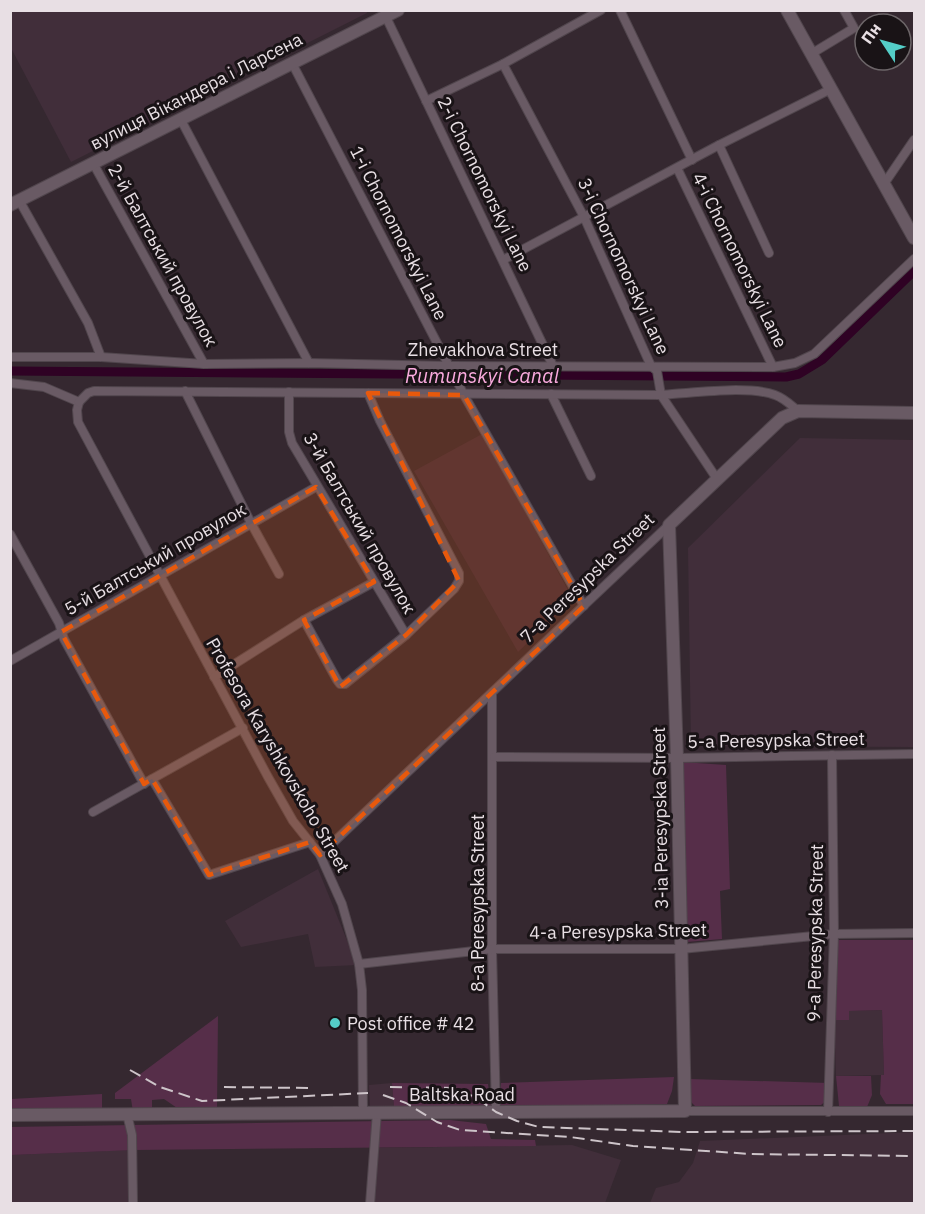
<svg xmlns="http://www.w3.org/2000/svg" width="925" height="1214" font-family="'IBM Plex Sans',sans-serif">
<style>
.built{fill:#412e3a}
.green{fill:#562e49}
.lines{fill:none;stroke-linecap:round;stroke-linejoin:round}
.canal{stroke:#2f0224;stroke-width:9}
.street-casing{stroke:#51464d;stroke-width:10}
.secondary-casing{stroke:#51464d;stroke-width:14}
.street{stroke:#695a64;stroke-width:8}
.secondary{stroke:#695a64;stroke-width:12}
.rail{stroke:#cdc4c9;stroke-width:2;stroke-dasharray:12 6;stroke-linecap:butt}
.marked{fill:#e8590c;fill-opacity:0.2;stroke:#e8590c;stroke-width:4.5;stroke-dasharray:12 8;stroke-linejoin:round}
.poi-dot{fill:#54cdc7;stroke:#191316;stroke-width:2}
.labels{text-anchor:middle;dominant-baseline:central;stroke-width:6;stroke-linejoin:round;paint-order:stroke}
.street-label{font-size:18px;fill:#e8dfe4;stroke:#191316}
.poi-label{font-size:18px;fill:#e8dfe4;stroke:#191316;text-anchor:start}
.water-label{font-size:20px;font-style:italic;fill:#faaade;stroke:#191316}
</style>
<rect width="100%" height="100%" fill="#352830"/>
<g class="built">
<polygon points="12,10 366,10 367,13 71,162 11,48"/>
<polygon points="482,434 573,599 518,652 414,471"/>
<polygon points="800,438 914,440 914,747 691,746 688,548"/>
<polygon points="318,869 357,965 315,967 308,934 241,947 225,921"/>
<polygon points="882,1010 884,1075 836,1076 834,1020 849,1019 849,1011"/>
<polygon points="392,1083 394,1107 370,1109 369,1085"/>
<polygon points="914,1132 914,1203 650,1203 656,1188 679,1182 693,1163 700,1141"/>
<polygon points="572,1145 621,1160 605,1203 371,1204 375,1148"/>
<polygon points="130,1150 131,1203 11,1203 10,1155"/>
</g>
<g class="green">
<polygon points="682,762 726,765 730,889 720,891 722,939 686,942"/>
<polygon points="837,940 914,940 914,1104 886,1104 880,1094 881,1075 884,1075 882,1010 849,1011 849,1020 834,1020"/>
<polygon points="218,1016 217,1108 180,1110 164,1099 152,1100 152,1111 133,1112 131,1099 115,1099 115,1093"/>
<polygon points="836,1076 871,1076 872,1095 867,1107 839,1106"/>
<polygon points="674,1077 672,1091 667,1104 499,1107 501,1083"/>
<polygon points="689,1079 829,1083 828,1099 821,1105 695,1106 689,1100"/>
<polygon points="392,1083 488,1084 491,1107 394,1107"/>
<polygon points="102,1094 102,1111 11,1112 11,1099"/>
<polygon points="450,1120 486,1124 491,1139 535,1140 536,1146 135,1150 11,1155 10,1127"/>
</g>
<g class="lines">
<polyline class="canal" points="10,371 786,377 799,374 822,360 914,271"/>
<defs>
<g id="street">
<polyline points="620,10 692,160"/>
<polyline points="386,17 553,366"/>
<polyline points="811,54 854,28 844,10"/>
<polyline points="292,63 464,395 584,606"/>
<polyline points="503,64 584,217 651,366 657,371 661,395 717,479"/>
<polyline points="426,101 503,64 601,10"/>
<polyline points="181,120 309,363"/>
<polyline points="719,145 769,253"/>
<polyline points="93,163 204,364"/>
<polyline points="677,168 773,367"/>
<polyline points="884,184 914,140"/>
<polyline points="19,200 88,323 101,357"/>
<polyline points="503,260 719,145 831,89"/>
<polyline points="10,357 101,357 204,364 309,363 450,366 773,367 795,363 814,354 914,259"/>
<polyline points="10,383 44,387 79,402"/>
<polyline points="185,391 251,523 279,574"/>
<polyline points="289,392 289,432 292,443 406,635"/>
<polyline points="551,394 591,476"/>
<polyline points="79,402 77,410 78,422 268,777 293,821 320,855 342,904 359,964 362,990 363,1113"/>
<path d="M79,402L88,393L94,391L661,395C689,393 749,385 775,395C784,398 791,405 798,411"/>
<polyline points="10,534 59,623 64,639 144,784"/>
<polyline points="304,620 337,680 340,684 345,684 406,635 454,589 459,581 459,573 380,421 368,393"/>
<polyline points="10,661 316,487"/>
<polyline points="214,677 304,620 374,582"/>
<polyline points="492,694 492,949 496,1112"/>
<polyline points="494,757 677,758 914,754"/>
<polyline points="152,779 209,875 310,842"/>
<polyline points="93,812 243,728"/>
<polyline points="320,855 669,525"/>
<polyline points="359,964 492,949 681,949 834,934 914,933"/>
<polyline points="685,1111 914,1111"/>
<polyline points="828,1112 834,934 832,755"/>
<polyline points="127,1114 132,1135 133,1204"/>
<polyline points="370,1204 377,1112"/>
</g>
<g id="secondary">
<polyline points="787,10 914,238"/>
<polyline points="10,205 398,10"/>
<polyline points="10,1115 685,1111 677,758 669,525 782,418 798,411 914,413"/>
</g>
</defs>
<use href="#street" class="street-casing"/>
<use href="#secondary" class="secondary-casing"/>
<use href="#street" class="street"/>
<use href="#secondary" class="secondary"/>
<g class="rail">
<polyline points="130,1070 160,1087 202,1101 368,1093"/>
<polyline points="224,1087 308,1088"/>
<polyline points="390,1087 455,1088 477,1098 496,1112 517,1121 539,1127 683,1132 914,1131"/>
<polyline points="383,1095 406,1103 437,1122 460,1130 570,1137 633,1146 751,1154 914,1156"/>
</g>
</g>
<path class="marked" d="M368,393L464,395L584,606L320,855L310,842L209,875L152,779L144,784L61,632L316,487L374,582L304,620L340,687L406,635L459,581Z"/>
<circle class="poi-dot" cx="335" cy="1023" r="6"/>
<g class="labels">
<g class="street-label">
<text transform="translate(196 91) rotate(-27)">вулиця Вікандера і Ларсена</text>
<text transform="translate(485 184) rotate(64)">2-i Chornomorskyi Lane</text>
<text transform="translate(399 233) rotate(63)">1-i Chornomorskyi Lane</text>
<text transform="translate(163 255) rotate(61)">2-й Балтський провулок</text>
<text transform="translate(740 260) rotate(64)">4-i Chornomorskyi Lane</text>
<text transform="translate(624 266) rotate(65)">3-i Chornomorskyi Lane</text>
<text x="483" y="349">Zhevakhova Street</text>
<text transform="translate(360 523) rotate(60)">3-й Балтський провулок</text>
<text transform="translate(155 559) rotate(-30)">5-й Балтський провулок</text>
<text transform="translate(587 578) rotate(-44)">7-a Peresypska Street</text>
<text transform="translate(776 740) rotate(-1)">5-a Peresypska Street</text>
<text transform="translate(278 755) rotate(60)">Profesora Karyshkovskoho Street</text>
<text transform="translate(660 818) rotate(-91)">3-ia Peresypska Street</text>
<text transform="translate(477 903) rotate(-90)">8-a Peresypska Street</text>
<text transform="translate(618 931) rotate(-1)">4-a Peresypska Street</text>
<text transform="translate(815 933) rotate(-89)">9-a Peresypska Street</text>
<text x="462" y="1094">Baltska Road</text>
</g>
<g class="poi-label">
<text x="347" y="1023">Post office # 42</text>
</g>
<g class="water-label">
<text x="482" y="375">Rumunskyi Canal</text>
</g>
</g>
<rect width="925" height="1214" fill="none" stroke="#e8dfe4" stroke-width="24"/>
<g transform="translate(883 42) rotate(306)"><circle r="28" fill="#191316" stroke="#6c6568" stroke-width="1.5"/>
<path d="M0-4.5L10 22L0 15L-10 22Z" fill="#54cdc7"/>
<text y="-9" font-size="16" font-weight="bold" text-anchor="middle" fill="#e8dfe4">Пн</text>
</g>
</svg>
